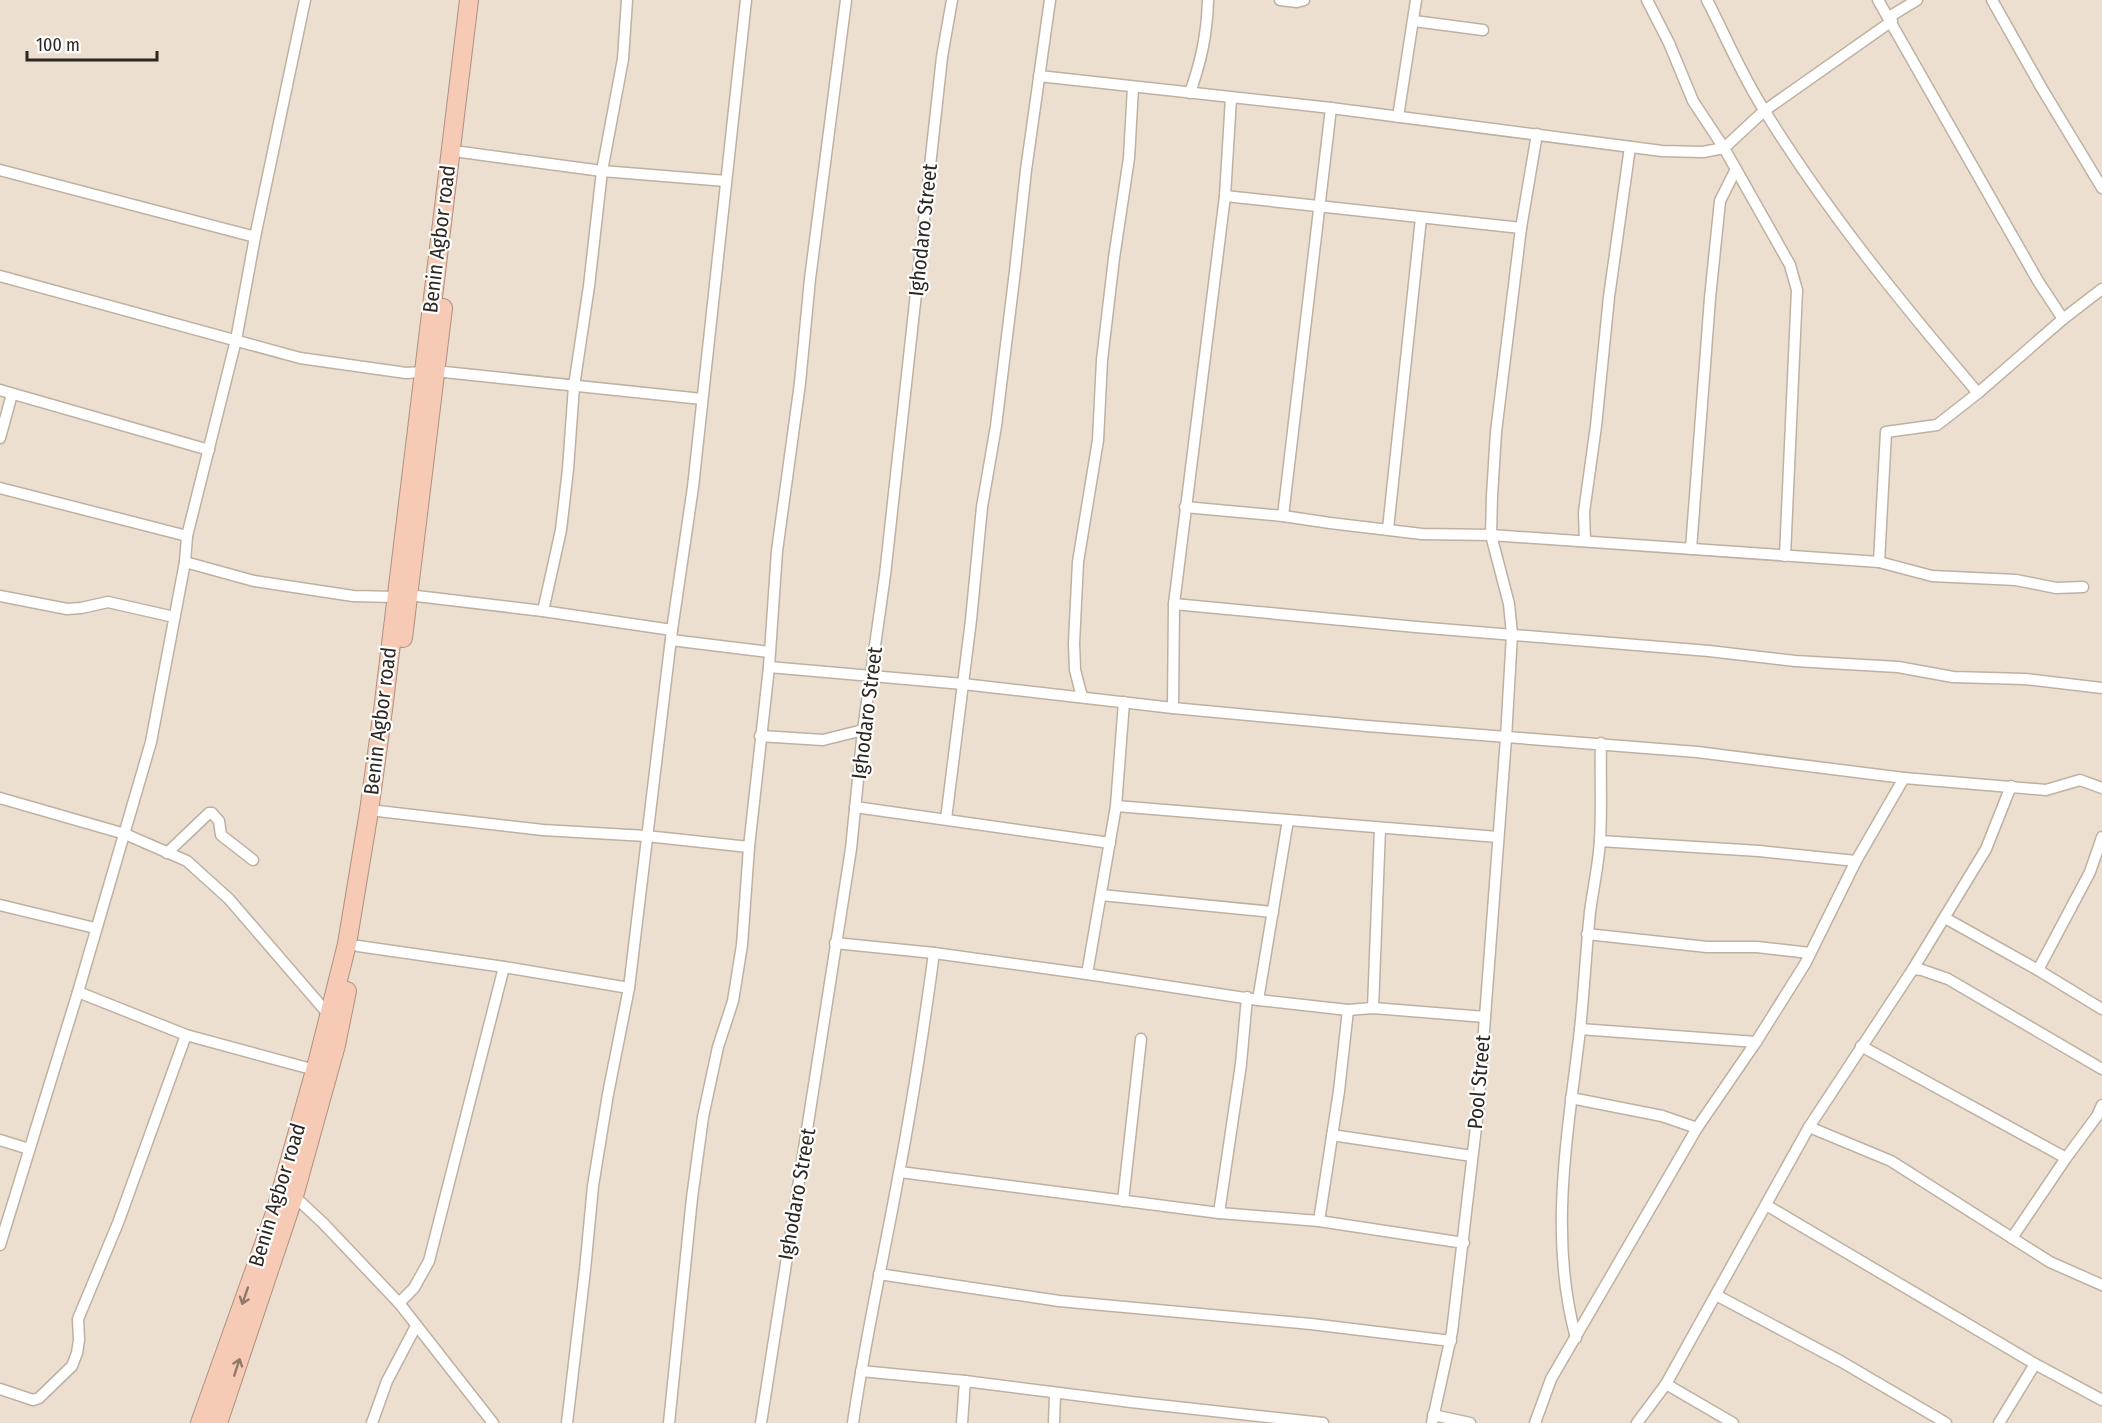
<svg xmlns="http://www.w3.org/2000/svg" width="2102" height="1423" font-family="'Fira Sans Condensed',sans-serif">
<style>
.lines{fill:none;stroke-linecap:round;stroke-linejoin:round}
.street-casing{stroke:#beb1a2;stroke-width:13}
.highway-casing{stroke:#af9181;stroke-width:20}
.street{stroke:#fff;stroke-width:10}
.highway{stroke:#f6cab4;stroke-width:18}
.oneway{stroke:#91786a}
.labels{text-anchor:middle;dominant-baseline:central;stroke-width:4.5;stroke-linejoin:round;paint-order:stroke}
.street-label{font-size:21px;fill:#2c2721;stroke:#fff}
</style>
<rect width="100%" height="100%" fill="#ecdfd0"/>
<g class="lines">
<defs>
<g id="street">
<polyline points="1280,0 1297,2 1304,0"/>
<polyline points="1647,0 1669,43 1693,101 1724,148 1790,265 1797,290 1785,556"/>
<path d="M1707,0C1726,37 1743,78 1766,113C1828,213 1902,304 1978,393"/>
<polyline points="1878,0 2038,281 2063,319"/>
<polyline points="1992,0 2041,87 2102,188"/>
<polyline points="1889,17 1917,0"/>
<polyline points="1414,21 1483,30"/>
<polyline points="1039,76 1331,108 1662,151 1703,152 1724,148 1764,111 1892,21"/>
<path d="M1190,93C1201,61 1207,35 1208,0"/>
<polyline points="1398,117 1416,0"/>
<polyline points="461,152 602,171 726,181"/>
<polyline points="0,170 255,237"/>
<polyline points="1225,196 1521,228"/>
<polyline points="0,276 300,358 406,373 422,372"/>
<polyline points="435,371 702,399"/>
<polyline points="0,390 209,450"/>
<polyline points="0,438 12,394"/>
<polyline points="0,488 187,536"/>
<polyline points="1185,507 1283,516 1330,523 1422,534 1491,535 1879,562 1932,576 2016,580 2056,588 2083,587"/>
<polyline points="1283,516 1331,108"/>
<polyline points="1388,529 1421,218"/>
<polyline points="1585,541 1584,512 1596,426 1609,297 1630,147"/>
<polyline points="1691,549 1710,298 1720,201 1736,169"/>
<polyline points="185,562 254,581 353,596 395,597"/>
<polyline points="1879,562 1886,432 1937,425 1978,393 2063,319 2102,289"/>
<polyline points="408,595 543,611 672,630"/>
<polyline points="0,596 67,609 81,608 108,602 174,617"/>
<polyline points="1174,604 1416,627 1709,651 1795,661 1898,667 1953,677 2025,679 2102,688"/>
<polyline points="543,611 561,530 568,469 574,386 589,286 602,171 623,59 627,0"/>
<polyline points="671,640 769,652"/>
<polyline points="769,667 963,684 1173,708 1367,726 1697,752 1904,778 2046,790 2080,780 2102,788"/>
<polyline points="1082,697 1075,670 1074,643 1078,562 1098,440 1102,360 1114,258 1129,158 1133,87"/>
<polyline points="1173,708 1174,604 1225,196 1231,98"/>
<polyline points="760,736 823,740 863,730"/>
<polyline points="0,798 125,834 187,861 229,899 329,1015"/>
<polyline points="1116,806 1498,837"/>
<polyline points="855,807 1110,843"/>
<polyline points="378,811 543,830 646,836 749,847"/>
<polyline points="946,819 971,620 982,507 996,426 1015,271 1026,170 1050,0"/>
<polyline points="1600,841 1759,851 1856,861"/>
<polyline points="167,853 209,813 212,813 219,821 221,835 253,860"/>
<polyline points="1101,895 1273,912"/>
<polyline points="0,905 95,928"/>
<polyline points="1945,918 2038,970 2090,872 2102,837"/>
<polyline points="1587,934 1707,947 1757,947 1810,953"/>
<polyline points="835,943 934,953 1087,974 1258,1000 1348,1010 1373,1008 1485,1017"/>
<polyline points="358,946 504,967 629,988"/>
<polyline points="1913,969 1922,970 1948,979 2102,1069"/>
<polyline points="2038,970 2102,1009"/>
<polyline points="1087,974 1116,806 1124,702"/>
<polyline points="78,992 186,1035 315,1070"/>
<polyline points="1258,1000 1288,820"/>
<polyline points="1373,1008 1380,828"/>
<polyline points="1580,1029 1756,1042"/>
<polyline points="1861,1046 2066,1158 2097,1116 2102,1105"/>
<polyline points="1571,1098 1662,1116 1697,1128"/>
<polyline points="1809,1127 1891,1161 2050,1262 2102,1285"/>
<polyline points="1332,1135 1472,1156"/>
<polyline points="0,1140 29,1149"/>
<polyline points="900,1172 1219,1213 1319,1221 1464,1243"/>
<polyline points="294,1196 323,1223 399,1303 493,1423"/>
<polyline points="1123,1201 1141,1039"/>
<polyline points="1766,1205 2035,1364 2102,1400"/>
<polyline points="1219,1213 1241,1064 1247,997"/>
<polyline points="1319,1221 1339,1091 1348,1010"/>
<polyline points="2012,1238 2066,1158"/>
<polyline points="0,1245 78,992 151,742 185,562 187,536 236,340 255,237 305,0"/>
<polyline points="879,1274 1059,1301 1311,1324 1451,1341"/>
<polyline points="1716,1295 1842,1362 1946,1423"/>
<polyline points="399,1303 414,1288 429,1261 504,967"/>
<path d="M1576,1338C1548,1236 1568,1133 1580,1030C1584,991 1586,951 1590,912C1593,888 1599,863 1600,839C1602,807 1600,775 1601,743"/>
<polyline points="861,1371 965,1381 1131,1402 1323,1423"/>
<polyline points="1666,1384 1733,1423"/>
<polyline points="0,1389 33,1400 39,1398 72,1366 77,1353 79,1340 78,1319 118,1223 186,1035"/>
<polyline points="1433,1415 1470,1423"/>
<polyline points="372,1423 387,1381 416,1326"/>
<polyline points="567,1423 585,1270 593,1186 608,1094 629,988 672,630 693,487 746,0"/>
<polyline points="669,1423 692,1198 703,1117 718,1047 733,1001 742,945 749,847 769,667 777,551 800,383 810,279 846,0"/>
<polyline points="761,1423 851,849 863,730 885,575 942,57 952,0"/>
<path d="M853,1423C865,1339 884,1256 899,1173C913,1100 924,1027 934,953"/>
<polyline points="962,1423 965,1381"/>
<polyline points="1054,1423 1055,1394"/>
<polyline points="1432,1423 1452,1332 1478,1110 1506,738 1512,634 1509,604 1491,535 1492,496 1496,432 1521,228 1537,134"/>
<polyline points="1535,1423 1551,1379 1697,1128 1756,1042 1805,964 1856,861 1904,778"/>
<polyline points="1637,1423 1666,1384 1809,1127 1913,969 1986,849 2011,786"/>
<polyline points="1999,1423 2035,1364"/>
</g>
<g id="highway">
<polyline points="403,638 443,308"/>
<polyline points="200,1423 275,1213 318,1060 347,944 369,811 383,710 469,0"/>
<polyline points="218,1423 294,1196 336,1045 347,991"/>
</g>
</defs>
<use href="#street" class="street-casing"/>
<use href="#highway" class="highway-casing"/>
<use href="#street" class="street"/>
<use href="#highway" class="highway"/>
</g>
<defs><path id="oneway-shaft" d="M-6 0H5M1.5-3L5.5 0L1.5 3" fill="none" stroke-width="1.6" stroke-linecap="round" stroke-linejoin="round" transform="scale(1.5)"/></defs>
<g class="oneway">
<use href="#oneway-shaft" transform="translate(245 1296) rotate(109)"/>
<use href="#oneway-shaft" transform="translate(237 1367) rotate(-72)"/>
</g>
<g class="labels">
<g class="street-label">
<text transform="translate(923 230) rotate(-84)">Ighodaro Street</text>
<text transform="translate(439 239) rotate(-83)">Benin Agbor road</text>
<text transform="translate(867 713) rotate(-83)">Ighodaro Street</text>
<text transform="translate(380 721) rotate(-83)">Benin Agbor road</text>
<text transform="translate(1479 1082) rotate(-85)">Pool Street</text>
<text transform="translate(797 1194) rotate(-80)">Ighodaro Street</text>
<text transform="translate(277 1195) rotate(-73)">Benin Agbor road</text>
</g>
</g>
<path d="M27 51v9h130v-9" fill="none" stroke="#2c2721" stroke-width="3"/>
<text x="36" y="51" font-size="18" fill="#2c2721" stroke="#ffffff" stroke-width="4.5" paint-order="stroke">100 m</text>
</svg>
